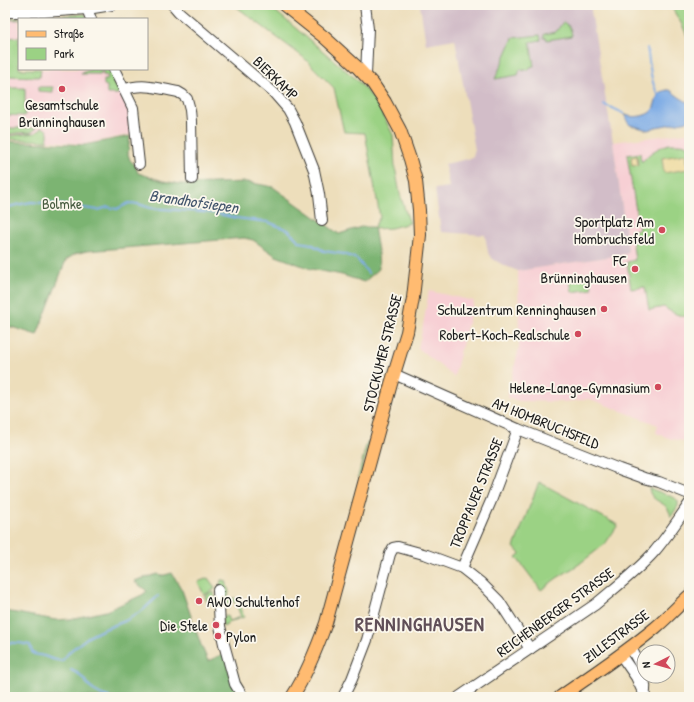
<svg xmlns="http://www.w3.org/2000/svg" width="694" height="702" font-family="'Patrick Hand',sans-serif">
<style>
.built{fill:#f7cfd4}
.industrial{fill:#d2bdc8}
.green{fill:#9bd284;stroke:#5c7750}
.forest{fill:#7cb472;stroke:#4c6847}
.sand{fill:#eeda9e;stroke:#857b5d}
.water{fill:#7baae5;stroke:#4c6380}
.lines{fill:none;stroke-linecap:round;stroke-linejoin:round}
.stream{stroke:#7baae5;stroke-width:2}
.minor-casing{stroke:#3b3934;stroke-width:12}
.major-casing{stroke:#3b3934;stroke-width:14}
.minor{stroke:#fff;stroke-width:10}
.major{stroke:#ffbb71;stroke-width:12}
.poi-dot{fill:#d1495b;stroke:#fbf7ec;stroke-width:1.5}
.labels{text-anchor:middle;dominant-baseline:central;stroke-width:3.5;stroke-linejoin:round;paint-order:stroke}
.street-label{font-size:15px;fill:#1c1c1c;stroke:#fbf7ec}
.poi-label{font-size:15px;fill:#1c1c1c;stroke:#fbf7ec;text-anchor:end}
.park-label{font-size:15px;fill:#485c40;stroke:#fbf7ec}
.water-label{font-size:16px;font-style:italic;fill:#42556c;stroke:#fbf7ec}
.district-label{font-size:19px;font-weight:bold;letter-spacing:1px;fill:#604f57;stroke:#fbf7ec}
</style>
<rect width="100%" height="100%" fill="#fbf7ec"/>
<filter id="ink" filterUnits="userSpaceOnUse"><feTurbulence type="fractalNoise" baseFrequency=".025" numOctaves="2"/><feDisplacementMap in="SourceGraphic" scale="8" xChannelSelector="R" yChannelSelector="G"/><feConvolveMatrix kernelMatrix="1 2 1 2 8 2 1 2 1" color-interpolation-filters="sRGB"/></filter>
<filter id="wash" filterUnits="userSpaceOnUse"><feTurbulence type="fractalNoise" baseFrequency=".012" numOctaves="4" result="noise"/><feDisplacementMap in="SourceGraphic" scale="16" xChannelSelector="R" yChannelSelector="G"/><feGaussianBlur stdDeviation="0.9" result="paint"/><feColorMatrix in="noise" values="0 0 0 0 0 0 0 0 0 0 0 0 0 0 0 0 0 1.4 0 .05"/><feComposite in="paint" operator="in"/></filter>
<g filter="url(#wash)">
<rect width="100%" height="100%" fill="#eddebb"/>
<g class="built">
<polygon points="84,17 85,19 19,19 19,69 110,69 129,108 132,134 84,144 53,141 5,139 5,18"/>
<polygon points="687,133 689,134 689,442 671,439 656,433 658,425 590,399 564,402 520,401 507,398 519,347 518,271 626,254 628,250 613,142"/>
<polygon points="429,291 474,301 461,349 460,349 459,353 460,354 454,377 418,348 422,331"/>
</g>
<polygon class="industrial" points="420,5 591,5 591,11 613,142 628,250 626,254 518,271 503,265 493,259 489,255 488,252 485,235 441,232 435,189 449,187 445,164 468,159 473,156 475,150 455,39 426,44"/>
<g class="green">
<polygon points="234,5 268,5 356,79 373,98 379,107 393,135 395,167 400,194 405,210 410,223 391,228 374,229 374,227 380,217 365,133 344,132 334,88 303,57"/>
<polygon points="670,5 689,5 689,40 681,23"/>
<polygon points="85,14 88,19 55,19 59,16"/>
<polygon points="5,18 41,18 41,19 5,20"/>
<path d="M563,22C570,26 571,29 572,36L547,40V38H544V34L556,32Z"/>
<polygon points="540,35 541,40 530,42 534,66 530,67 529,70 525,69 524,71 520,69 518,75 495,79 513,38"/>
<polygon points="19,37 19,69 41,69 40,77 5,76 5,38"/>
<polygon points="91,69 101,69 101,74 81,74 86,71"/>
<polygon points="103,69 112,69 123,92 117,94 107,94 107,86 104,85 104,80 107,80 108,76 103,75"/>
<polygon points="38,87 53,87 53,92 38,91"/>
<polygon points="5,88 25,88 25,116 5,115"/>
<path d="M41,127C49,129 49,134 47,141L5,139V137L17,135L35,133L40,130Z"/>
<polygon points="5,128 37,128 32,132 17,133 5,135"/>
<path d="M669,144H679L689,145V317C679,316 672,313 664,307L649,310L645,287L631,289L627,262L635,260L631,231L639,229L627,155L640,153L641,161H643C650,152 658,148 669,144Z"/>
<polygon points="590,276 592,289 572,292 570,279"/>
<polygon points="369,441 369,442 360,478 359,478 358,477 367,442"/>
<polygon points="539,482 618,525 605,544 578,565 557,578 541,590 516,557 520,554 514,547"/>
<path d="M649,488L675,498L678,501V506L671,517C667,498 651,505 649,488Z"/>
<polygon points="208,578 213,585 215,589 204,595 198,582"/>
<polygon points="221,580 224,580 226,581 229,592 228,598 223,600 221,599 220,584"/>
<polygon points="214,592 215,601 208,604 205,597 208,594"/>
<polygon points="234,598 237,599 244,617 227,623 227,625 223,627 222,617 227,616 229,621 241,617 235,601 224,605 224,611 223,601"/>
</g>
<g class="forest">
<polygon points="130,136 128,154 130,160 135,165 138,173 163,181 181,184 247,182 273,187 339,234 361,227 374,227 378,251 379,269 364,282 342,275 311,269 276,256 253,240 244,238 87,251 75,254 66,260 37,335 5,325 5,141 17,142 53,143 84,145"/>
<path d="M172,573L182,590L201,645L208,661L223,654C227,660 233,666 237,673C241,682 243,690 249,697H5V611L56,620L70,619L106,611L142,595L147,591L134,581L158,574L161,576Z"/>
</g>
<g class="sand">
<polygon points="686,154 688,169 664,173 662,158"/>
<polygon points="637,156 638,165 632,166 631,157"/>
</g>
<path class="water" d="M667,90H670L679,97L689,103V121L656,127L648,130L630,125L628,123L624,114C630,117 634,117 641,116C658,112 652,104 660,92Z"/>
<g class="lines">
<g class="stream">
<path d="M647,48C650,63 650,81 658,94"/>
<polyline points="604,104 605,105 619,111 624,114"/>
<polyline points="5,209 12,206 31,202 54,204 98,210 108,207 117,209 129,203 138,204 151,208 214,213 236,218 268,222 288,230 300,242 311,244 324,251 344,254 357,259 368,273"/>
<path d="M5,643C14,642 22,643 30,645L32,652L34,654L44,656L52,659L62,661L70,651L88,637L102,630L125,621L143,610L158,596"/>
<polyline points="71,670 79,674 93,690 102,695 109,697"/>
</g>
</g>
</g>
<g filter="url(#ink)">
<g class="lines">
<defs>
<g id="minor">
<polyline points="89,5 87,9 91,19"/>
<polyline points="173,5 179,12 274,93 288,109 295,122 314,170 319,194 322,221"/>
<polyline points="365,5 368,29 366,75"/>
<polyline points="5,12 44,12 87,9 112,5"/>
<polyline points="114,69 133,108 139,164"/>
<path d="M124,90C142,82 161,89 178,92L183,95L187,99L190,110L191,121L192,179"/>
<polyline points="394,374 518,429 619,469 644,478 659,482 689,494"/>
<polyline points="462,568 491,501 518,429"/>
<polyline points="218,590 220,626 224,644 235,684 243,697"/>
<path d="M630,647C638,660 643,668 645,684C646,688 644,692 645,697"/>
<polyline points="620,654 636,677 642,690"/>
<polyline points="343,697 352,679 367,640 390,554 393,548 398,547 427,555 462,568 481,583 499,601 530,649"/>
<path d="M459,697L596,604C616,587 637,571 654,552C667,537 678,520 689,504"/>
</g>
<g id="major">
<path d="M284,5L324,37L357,67L373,84L385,102L400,130L410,159L416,181L419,210L420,235L413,298L407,332L391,384L326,623C317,648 307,674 292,697"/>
<path d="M560,697C592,675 625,653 655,628C667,618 678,606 689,596"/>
</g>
</defs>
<use href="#minor" class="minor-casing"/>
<use href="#major" class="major-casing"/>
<use href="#minor" class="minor"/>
<use href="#major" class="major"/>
</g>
</g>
<g class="poi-dot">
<circle cx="62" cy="89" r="4"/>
<circle cx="662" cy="230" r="4"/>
<circle cx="635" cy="269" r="4"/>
<circle cx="604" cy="309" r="4"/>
<circle cx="578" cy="334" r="4"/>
<circle cx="658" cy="387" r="4"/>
<circle cx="199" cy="601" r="4"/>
<circle cx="216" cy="625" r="4"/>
<circle cx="218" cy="636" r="4"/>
</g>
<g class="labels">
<g class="street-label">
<text transform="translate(276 78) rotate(44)">BIERKAMP</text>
<text transform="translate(382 353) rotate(-76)">STOCKUMER STRASSE</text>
<text transform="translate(546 423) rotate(22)">AM HOMBRUCHSFELD</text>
<text transform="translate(476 493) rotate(-68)">TROPPAUER STRASSE</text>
<text transform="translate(555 612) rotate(-36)">REICHENBERGER STRASSE</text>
<text transform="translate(616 636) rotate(-37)">ZILLESTRASSE</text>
</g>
<g class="poi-label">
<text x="62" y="104" text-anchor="middle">Gesamtschule<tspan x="62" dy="17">Brünninghausen</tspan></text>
<text x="654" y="221">Sportplatz Am<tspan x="654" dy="17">Hombruchsfeld</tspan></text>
<text x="627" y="260">FC<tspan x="627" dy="17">Brünninghausen</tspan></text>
<text x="596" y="309">Schulzentrum Renninghausen</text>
<text x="570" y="334">Robert-Koch-Realschule</text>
<text x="650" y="387">Helene-Lange-Gymnasium</text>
<text x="207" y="601" text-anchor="start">AWO Schultenhof</text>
<text x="208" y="625">Die Stele</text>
<text x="226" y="636" text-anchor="start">Pylon</text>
</g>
<g class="park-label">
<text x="62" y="203">Bolmke</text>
</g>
<g class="water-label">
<text transform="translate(194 201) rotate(8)">Brandhofsiepen</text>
</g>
<g class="district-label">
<text x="420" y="624">RENNINGHAUSEN</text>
</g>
</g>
<rect width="694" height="702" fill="none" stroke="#fbf7ec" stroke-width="20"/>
<rect x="18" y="18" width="130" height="52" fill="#fbf7ec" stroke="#a29f99"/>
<rect x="26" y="31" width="20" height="6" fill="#ffbb71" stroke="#a29f99"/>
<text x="54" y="38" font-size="12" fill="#1c1c1c">Straße</text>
<rect x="26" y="48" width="20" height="12" fill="#9bd284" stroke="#a29f99"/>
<text x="54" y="58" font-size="12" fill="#1c1c1c">Park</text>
<g transform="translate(656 664) rotate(264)"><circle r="19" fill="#fbf7ec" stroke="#a29f99"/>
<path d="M0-3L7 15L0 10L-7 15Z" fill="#d1495b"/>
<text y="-6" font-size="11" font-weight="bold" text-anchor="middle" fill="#1c1c1c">N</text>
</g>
</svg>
